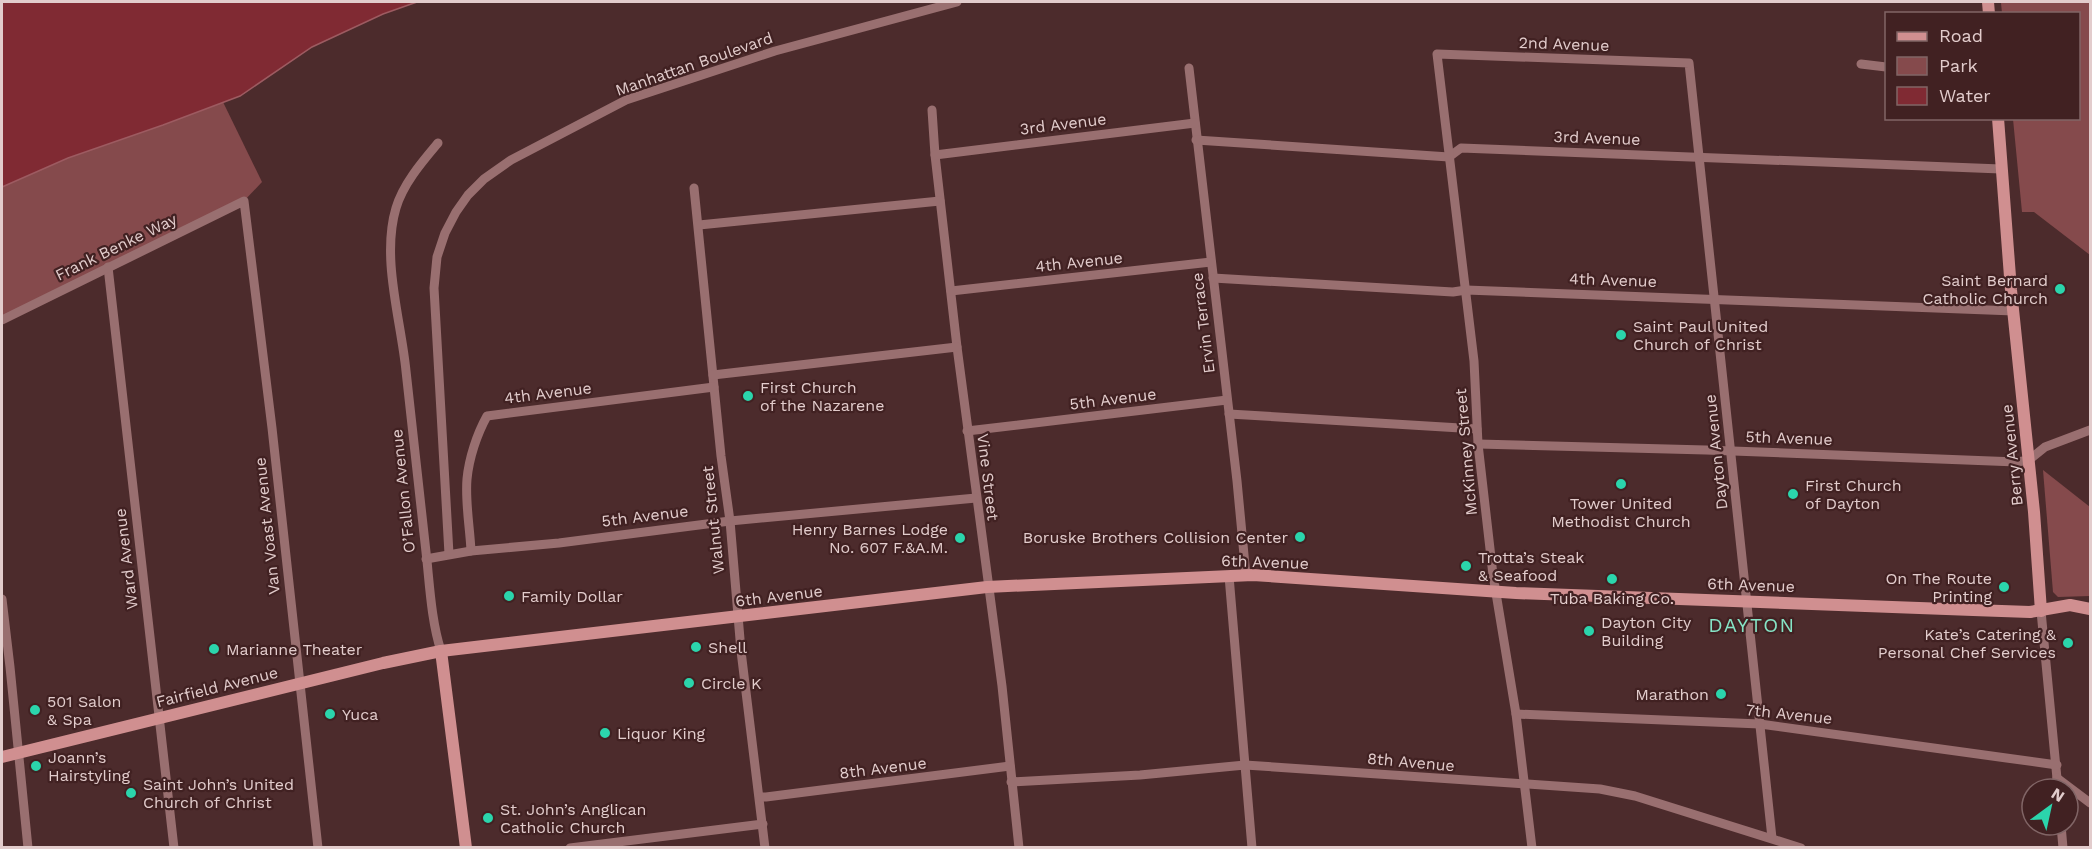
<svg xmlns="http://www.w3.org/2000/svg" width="2092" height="849" font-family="'Work Sans',sans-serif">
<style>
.green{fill:#854a4c}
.water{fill:#802a33;stroke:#9d5b61;stroke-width:1.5}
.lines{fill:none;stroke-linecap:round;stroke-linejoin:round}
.street{stroke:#996f70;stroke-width:9}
.secondary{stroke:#d08f90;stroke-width:12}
.poi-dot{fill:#2bd5ac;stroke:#412122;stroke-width:2}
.labels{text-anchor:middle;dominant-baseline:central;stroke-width:4.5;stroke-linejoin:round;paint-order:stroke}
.street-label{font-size:16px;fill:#e2cccc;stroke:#412122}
.poi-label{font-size:16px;fill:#e2cccc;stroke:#412122;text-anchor:start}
.quarter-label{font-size:20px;letter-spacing:1.5px;fill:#86e4c6;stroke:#412122}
</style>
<rect width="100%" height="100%" fill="#4c2b2c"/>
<g class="green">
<polygon points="2090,2 2090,255 2034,212 2022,212 2013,119 2078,118 2078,14 2002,13 2001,3"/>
<polygon points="223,102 262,182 244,201 2,320 2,187 68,158"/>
<polygon points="2043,470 2090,507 2090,596 2058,597 2053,592"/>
</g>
<polygon class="water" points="2,2 417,2 383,14 312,47 240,96 163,125 68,158 2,187"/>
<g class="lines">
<g class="street">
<polyline points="1861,64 1886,67"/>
<polyline points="1189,68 1237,481 1246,576"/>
<polyline points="932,110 935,155 957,347 1002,686 1019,848"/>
<polyline points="1196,140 1449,157 1461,148 2001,169"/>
<path d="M438,143C422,162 403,184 396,208C381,258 401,320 406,371C413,434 420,498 427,561C430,591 432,623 441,651"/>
<polyline points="935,155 1195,123"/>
<polyline points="694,188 721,456 730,521 741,651 765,848"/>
<polyline points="699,225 940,201"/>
<polyline points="108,267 174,848"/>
<polyline points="1213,278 1453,292 1466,290 2014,311"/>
<polyline points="951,291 1211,262"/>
<polyline points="2,320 244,201 272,428 318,848"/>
<polyline points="713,375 957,347"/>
<polyline points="1229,414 1477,429"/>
<polyline points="967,431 1227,400"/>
<polyline points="1478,444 1706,450 2017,462 2029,460 2045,447 2090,430"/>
<path d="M471,551C470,528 465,502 467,479C469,458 477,434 487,416L714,387"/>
<polyline points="449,554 434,288 437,257 445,233 456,212 468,195 484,179 511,160 626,100 775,51 957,2"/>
<polyline points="426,559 471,551 559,543 730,521 976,498"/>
<polyline points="1229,576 1252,848"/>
<polyline points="2,599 10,667 28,848"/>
<polyline points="2041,611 2058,789"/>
<polyline points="1516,714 1760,724 2057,765"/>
<polyline points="2057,778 2090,803"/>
<polyline points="1011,782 1140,775 1245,765 1600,789 1635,796 1801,848"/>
<polyline points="760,797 766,797 1010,766"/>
<polyline points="2061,825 2063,848"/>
<polyline points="570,848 763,824"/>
<polyline points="1532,848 1516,714 1493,575 1478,444 1474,361 1437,54 1689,63 1772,838"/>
</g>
<g class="secondary">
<polyline points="1988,2 1989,14"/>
<polyline points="1998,118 2011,290 2034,512 2041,611"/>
<polyline points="441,651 466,848"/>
<polyline points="2,757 383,663 441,651 987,587 1253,575 1516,593 1973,610 2030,612 2070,605 2090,609"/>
</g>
</g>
<g class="poi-dot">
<circle cx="2060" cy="289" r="6"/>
<circle cx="1621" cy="335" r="6"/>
<circle cx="748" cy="396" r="6"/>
<circle cx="1621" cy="484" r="6"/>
<circle cx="1793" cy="494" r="6"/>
<circle cx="1300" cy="537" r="6"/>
<circle cx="960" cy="538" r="6"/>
<circle cx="1466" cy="566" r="6"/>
<circle cx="1612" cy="579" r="6"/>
<circle cx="2004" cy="587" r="6"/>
<circle cx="509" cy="596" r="6"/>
<circle cx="1589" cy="631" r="6"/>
<circle cx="2068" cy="643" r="6"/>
<circle cx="696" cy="647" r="6"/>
<circle cx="214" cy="649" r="6"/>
<circle cx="689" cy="683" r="6"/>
<circle cx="1721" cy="694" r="6"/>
<circle cx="35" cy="710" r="6"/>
<circle cx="330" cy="714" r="6"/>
<circle cx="605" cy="733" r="6"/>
<circle cx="36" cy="766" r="6"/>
<circle cx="131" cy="793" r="6"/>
<circle cx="488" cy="818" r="6"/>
</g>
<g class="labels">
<g class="street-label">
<text transform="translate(1564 44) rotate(2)">2nd Avenue</text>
<text transform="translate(694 64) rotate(-19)">Manhattan Boulevard</text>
<text transform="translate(1063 124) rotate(-7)">3rd Avenue</text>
<text transform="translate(1597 138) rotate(2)">3rd Avenue</text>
<text transform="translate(116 247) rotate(-26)">Frank Benke Way</text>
<text transform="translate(1079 262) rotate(-6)">4th Avenue</text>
<text transform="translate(1613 280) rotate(2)">4th Avenue</text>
<text transform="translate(1203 323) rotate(-97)">Ervin Terrace</text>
<text transform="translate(548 393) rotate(-7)">4th Avenue</text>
<text transform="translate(1113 399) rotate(-7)">5th Avenue</text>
<text transform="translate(1789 438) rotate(2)">5th Avenue</text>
<text transform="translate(1466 452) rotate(-95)">McKinney Street</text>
<text transform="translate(1716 452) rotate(-96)">Dayton Avenue</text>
<text transform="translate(2012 455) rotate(-96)">Berry Avenue</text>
<text transform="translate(988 477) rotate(83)">Vine Street</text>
<text transform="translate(403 491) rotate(-96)">O’Fallon Avenue</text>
<text transform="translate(645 516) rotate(-7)">5th Avenue</text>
<text transform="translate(713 520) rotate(-96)">Walnut Street</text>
<text transform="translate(267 526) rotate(-96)">Van Voast Avenue</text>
<text transform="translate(126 559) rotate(-97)">Ward Avenue</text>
<text transform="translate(1265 562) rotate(2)">6th Avenue</text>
<text transform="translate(1751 585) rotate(2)">6th Avenue</text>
<text transform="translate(779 596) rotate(-7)">6th Avenue</text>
<text transform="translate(217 687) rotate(-14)">Fairfield Avenue</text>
<text transform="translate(1789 714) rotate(6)">7th Avenue</text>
<text transform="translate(1411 762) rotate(5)">8th Avenue</text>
<text transform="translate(883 768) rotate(-7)">8th Avenue</text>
</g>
<g class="poi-label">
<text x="2048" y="280" text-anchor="end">Saint Bernard<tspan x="2048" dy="18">Catholic Church</tspan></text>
<text x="1633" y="326">Saint Paul United<tspan x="1633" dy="18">Church of Christ</tspan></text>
<text x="760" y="387">First Church<tspan x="760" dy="18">of the Nazarene</tspan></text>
<text x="1805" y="485">First Church<tspan x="1805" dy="18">of Dayton</tspan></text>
<text x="1621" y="503" text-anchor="middle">Tower United<tspan x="1621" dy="18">Methodist Church</tspan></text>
<text x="948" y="529" text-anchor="end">Henry Barnes Lodge<tspan x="948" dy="18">No. 607 F.&amp;A.M.</tspan></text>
<text x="1288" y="537" text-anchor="end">Boruske Brothers Collision Center</text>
<text x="1478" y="557">Trotta’s Steak<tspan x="1478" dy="18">&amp; Seafood</tspan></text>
<text x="1992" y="578" text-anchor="end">On The Route<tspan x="1992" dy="18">Printing</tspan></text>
<text x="521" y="596">Family Dollar</text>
<text x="1612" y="598" text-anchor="middle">Tuba Baking Co.</text>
<text x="1601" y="622">Dayton City<tspan x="1601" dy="18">Building</tspan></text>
<text x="2056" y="634" text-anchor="end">Kate’s Catering &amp;<tspan x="2056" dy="18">Personal Chef Services</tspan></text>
<text x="708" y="647">Shell</text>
<text x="226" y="649">Marianne Theater</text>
<text x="701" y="683">Circle K</text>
<text x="1709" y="694" text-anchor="end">Marathon</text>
<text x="47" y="701">501 Salon<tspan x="47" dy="18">&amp; Spa</tspan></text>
<text x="342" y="714">Yuca</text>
<text x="617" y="733">Liquor King</text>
<text x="48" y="757">Joann’s<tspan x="48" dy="18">Hairstyling</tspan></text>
<text x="143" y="784">Saint John’s United<tspan x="143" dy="18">Church of Christ</tspan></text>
<text x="500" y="809">St. John’s Anglican<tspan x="500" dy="18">Catholic Church</tspan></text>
</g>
<g class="quarter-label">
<text x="1752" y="625">DAYTON</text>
</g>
</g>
<rect width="2092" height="849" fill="none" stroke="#e2cccc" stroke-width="6"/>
<rect x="1885" y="12" width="195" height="108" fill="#412122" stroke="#816566" stroke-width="1.5"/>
<rect x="1897" y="32" width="30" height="9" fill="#d08f90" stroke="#816566" stroke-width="1.5"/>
<text x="1939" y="42" font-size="18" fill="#e2cccc">Road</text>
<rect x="1897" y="57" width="30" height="18" fill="#854a4c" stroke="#816566" stroke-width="1.5"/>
<text x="1939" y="72" font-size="18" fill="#e2cccc">Park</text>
<rect x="1897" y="87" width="30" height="18" fill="#802a33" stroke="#816566" stroke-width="1.5"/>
<text x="1939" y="102" font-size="18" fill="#e2cccc">Water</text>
<g transform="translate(2050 807) rotate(33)"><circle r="28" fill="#412122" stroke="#816566" stroke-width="1.5"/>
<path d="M0-4.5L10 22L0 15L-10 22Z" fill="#2bd5ac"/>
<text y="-9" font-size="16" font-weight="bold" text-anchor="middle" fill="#e2cccc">N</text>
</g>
</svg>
